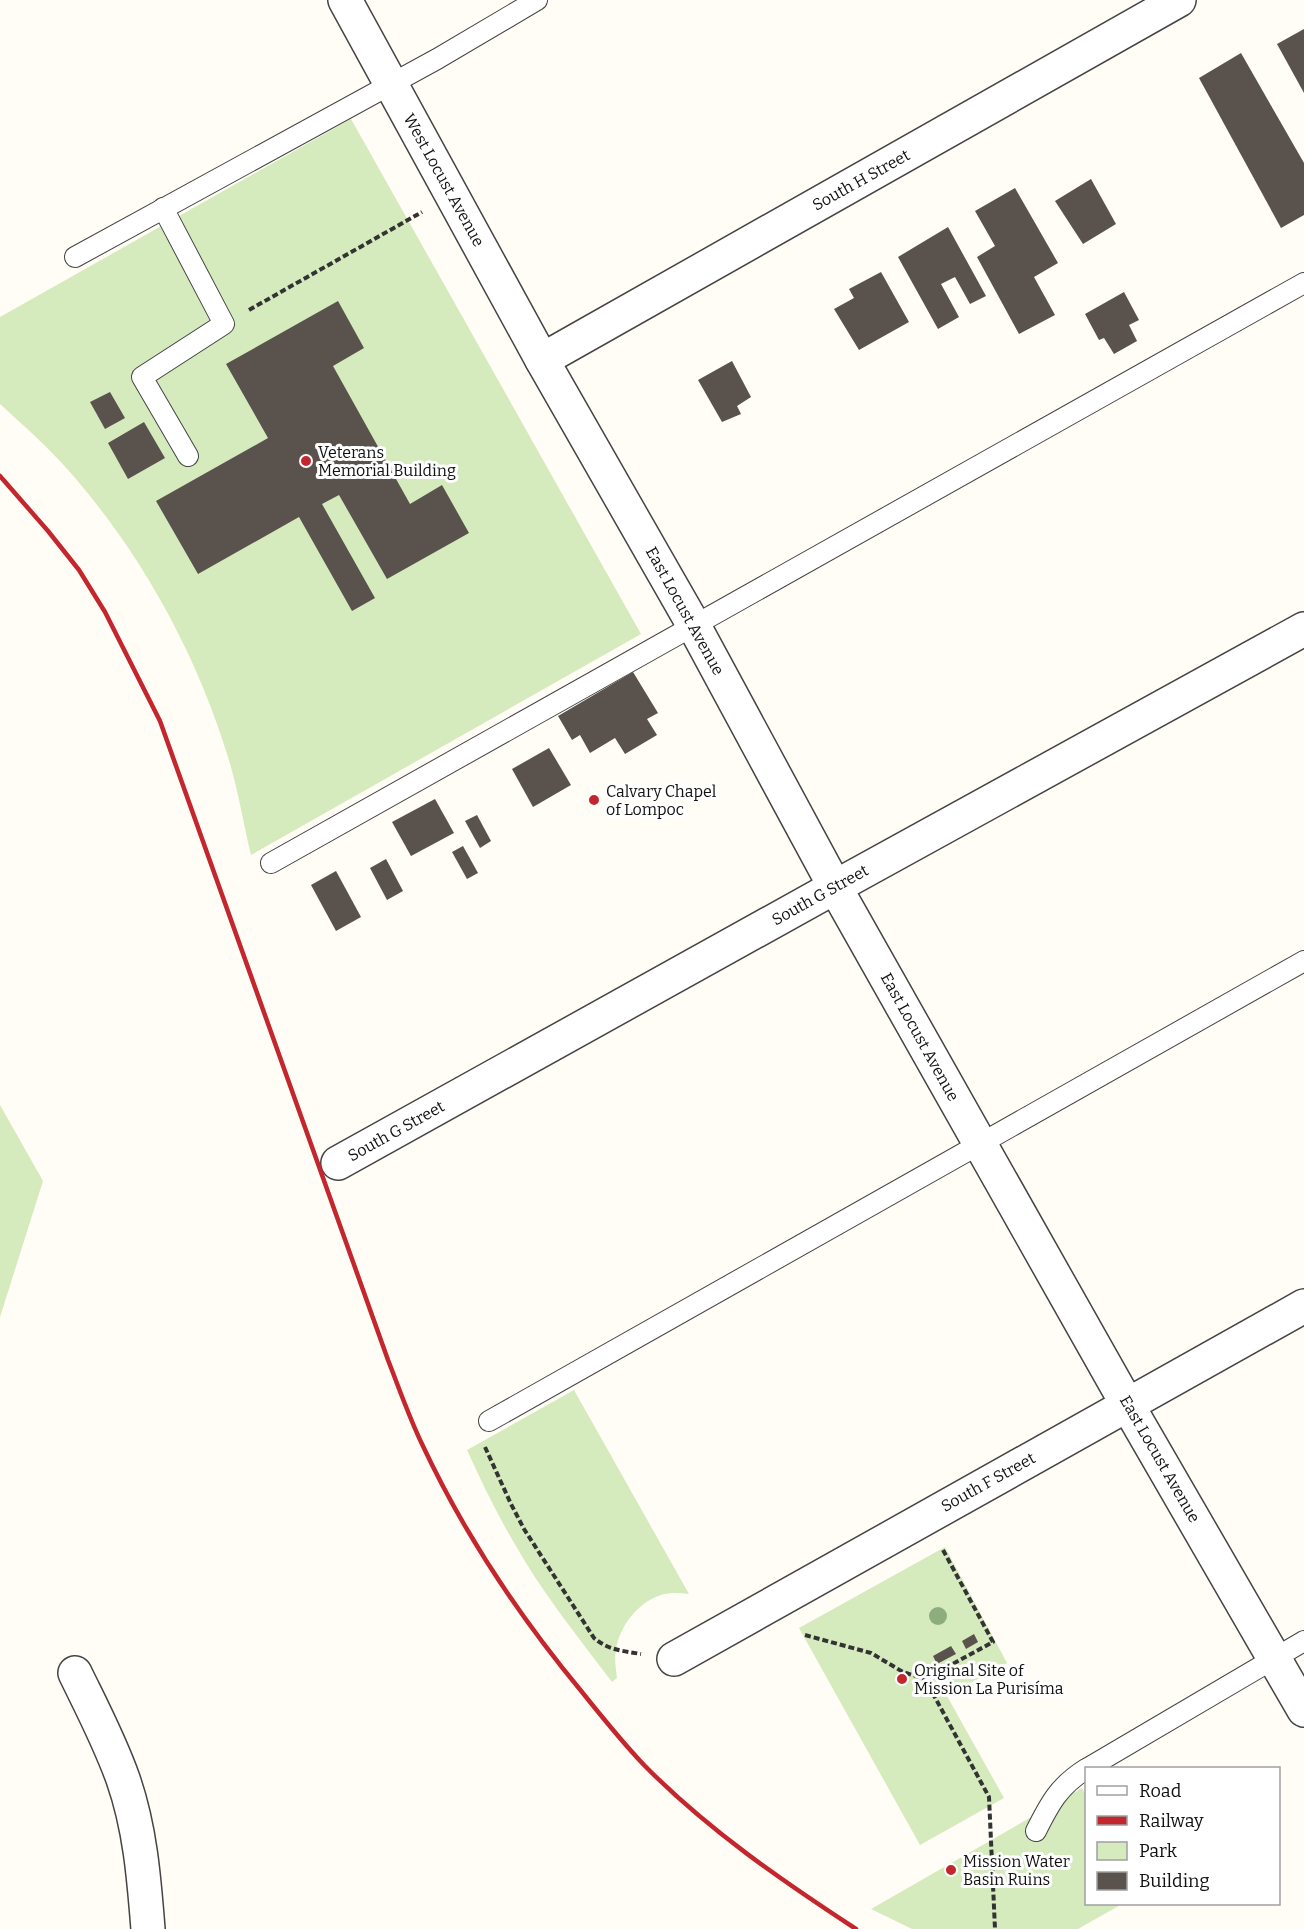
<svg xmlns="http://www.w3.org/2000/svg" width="1304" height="1929" font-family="Bitter,serif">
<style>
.green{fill:#d5ebbd}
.building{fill:#5a524d}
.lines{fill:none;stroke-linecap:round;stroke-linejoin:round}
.lane-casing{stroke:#444;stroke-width:22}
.street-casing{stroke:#444;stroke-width:36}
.path{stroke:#333;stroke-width:4;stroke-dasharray:6 3;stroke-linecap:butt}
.lane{stroke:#fff;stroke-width:20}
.street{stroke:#fff;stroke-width:33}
.rail{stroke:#c4262e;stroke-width:4.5}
.tree{fill:#8dad7f}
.poi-dot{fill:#c4262e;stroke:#fff;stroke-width:2}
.labels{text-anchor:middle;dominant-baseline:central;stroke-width:6;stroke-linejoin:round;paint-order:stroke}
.street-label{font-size:16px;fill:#111;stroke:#fff}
.poi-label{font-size:16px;fill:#111;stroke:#fff;text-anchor:start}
</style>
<rect width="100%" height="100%" fill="#fffdf5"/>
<g class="green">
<path d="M351,119L641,634L251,855C243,822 238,789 228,757C196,652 141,553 69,471C48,447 24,426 0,404V317Z"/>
<polygon points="0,1105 43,1181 0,1317"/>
<path d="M574,1390L689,1594C680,1593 670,1592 661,1595C638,1602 619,1627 616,1650C614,1659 616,1669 617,1678L612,1682C577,1636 541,1591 513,1541C496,1512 481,1481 467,1450Z"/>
<polygon points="945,1547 1007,1663 947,1696 1004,1798 920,1845 799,1628"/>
<polygon points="1082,1788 1086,1795 1086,1904 1122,1904 1078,1929 912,1929 871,1909"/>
</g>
<g class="building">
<polygon points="1304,29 1304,93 1277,44"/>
<polygon points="1241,53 1304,163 1304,215 1281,228 1199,78"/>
<polygon points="1091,179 1116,224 1083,244 1055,201"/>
<polygon points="1015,188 1058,263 1034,277 1055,315 1019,334 977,257 995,246 975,211"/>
<polygon points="948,227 986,296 970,304 955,277 941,284 959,317 938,329 898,257"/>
<polygon points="881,272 909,322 859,350 834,309 854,298 849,289"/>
<polygon points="1124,292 1139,320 1129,325 1137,341 1114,354 1104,338 1099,340 1085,314"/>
<polygon points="338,301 364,348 333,366 410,504 442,485 469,533 387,579 339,495 322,504 375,598 352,611 299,517 198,574 156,501 268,438 226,364"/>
<polygon points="732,361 751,397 737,406 741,414 722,422 698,380"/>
<polygon points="110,392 125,418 105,429 90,402"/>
<polygon points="144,422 165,458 128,479 108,443"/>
<polygon points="633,672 658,713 647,719 657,735 625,754 615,738 590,753 580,735 572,740 558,716"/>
<polygon points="549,748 571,785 533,807 512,769"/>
<polygon points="435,799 454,833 411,856 392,822"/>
<polygon points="477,815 491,841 480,848 465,821"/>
<polygon points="463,846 478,873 467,879 452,852"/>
<polygon points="386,859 403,891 387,900 370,868"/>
<polygon points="336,871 361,917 336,931 311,885"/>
<polygon points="974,1634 978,1642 966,1649 962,1641"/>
<polygon points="951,1646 956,1654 937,1664 933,1656"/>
</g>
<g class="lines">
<defs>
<g id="lane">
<polyline points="163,208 224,324 142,377 188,456"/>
<polyline points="75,257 437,59 537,0"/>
<polyline points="271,863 1304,283"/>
<polyline points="489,1421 1304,961"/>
<polyline points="1088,1768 1304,1641"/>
<path d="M1036,1831C1050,1803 1059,1786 1086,1769"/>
</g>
<g id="street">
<polyline points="345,0 542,360 693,624 835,887 1127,1404 1304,1710"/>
<polyline points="542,360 1179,0"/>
<polyline points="338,1163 835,887 1304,629"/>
<polyline points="674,1659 1304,1306"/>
<path d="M75,1673C92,1708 110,1742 123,1779C140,1827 144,1878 148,1929"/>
</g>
</defs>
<use href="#lane" class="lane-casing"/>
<use href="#street" class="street-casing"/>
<g class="path">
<polyline points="249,310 422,212"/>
<path d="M485,1447L511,1504L524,1529L594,1638C608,1650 623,1651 641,1654"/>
<polyline points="943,1550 993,1642 925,1679 989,1797 995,1929"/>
<polyline points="805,1635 871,1653 903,1672 925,1679"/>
</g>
<use href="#lane" class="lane"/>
<use href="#street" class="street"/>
<path class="rail" d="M0,476L48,531L79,570L105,612L160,721L388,1360C399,1388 409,1417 422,1444C464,1534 519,1616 582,1692C602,1717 622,1742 644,1765C707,1829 781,1880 856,1929"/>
</g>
<circle class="tree" cx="938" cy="1616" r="9"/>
<g class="poi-dot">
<circle cx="306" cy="461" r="6"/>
<circle cx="594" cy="800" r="6"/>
<circle cx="902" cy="1679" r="6"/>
<circle cx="951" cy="1870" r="6"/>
</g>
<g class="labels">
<g class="street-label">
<text transform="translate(444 180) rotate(61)">West Locust Avenue</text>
<text transform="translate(861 180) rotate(-29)">South H Street</text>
<text transform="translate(685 611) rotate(61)">East Locust Avenue</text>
<text transform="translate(820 895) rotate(-29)">South G Street</text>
<text transform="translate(920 1037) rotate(61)">East Locust Avenue</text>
<text transform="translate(396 1131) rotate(-29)">South G Street</text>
<text transform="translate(1160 1459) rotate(60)">East Locust Avenue</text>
<text transform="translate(988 1482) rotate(-29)">South F Street</text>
</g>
<g class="poi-label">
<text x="318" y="452">Veterans<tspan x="318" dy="18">Memorial Building</tspan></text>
<text x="606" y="791">Calvary Chapel<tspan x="606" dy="18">of Lompoc</tspan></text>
<text x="914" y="1670">Original Site of<tspan x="914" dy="18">Mission La Purisíma</tspan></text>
<text x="963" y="1861">Mission Water<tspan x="963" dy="18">Basin Ruins</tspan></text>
</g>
</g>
<rect x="1085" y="1767" width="195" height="138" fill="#ffffff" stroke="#a0a0a0" stroke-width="1.5"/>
<rect x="1097" y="1786" width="30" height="9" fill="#ffffff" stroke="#a0a0a0" stroke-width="1.5"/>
<text x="1139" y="1797" font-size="18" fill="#111111">Road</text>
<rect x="1097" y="1816" width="30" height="9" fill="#c4262e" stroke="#a0a0a0" stroke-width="1.5"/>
<text x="1139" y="1827" font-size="18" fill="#111111">Railway</text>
<rect x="1097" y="1842" width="30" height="18" fill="#d5ebbd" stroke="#a0a0a0" stroke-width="1.5"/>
<text x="1139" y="1857" font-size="18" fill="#111111">Park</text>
<rect x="1097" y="1872" width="30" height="18" fill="#5a524d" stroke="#a0a0a0" stroke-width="1.5"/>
<text x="1139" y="1887" font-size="18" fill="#111111">Building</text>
</svg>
